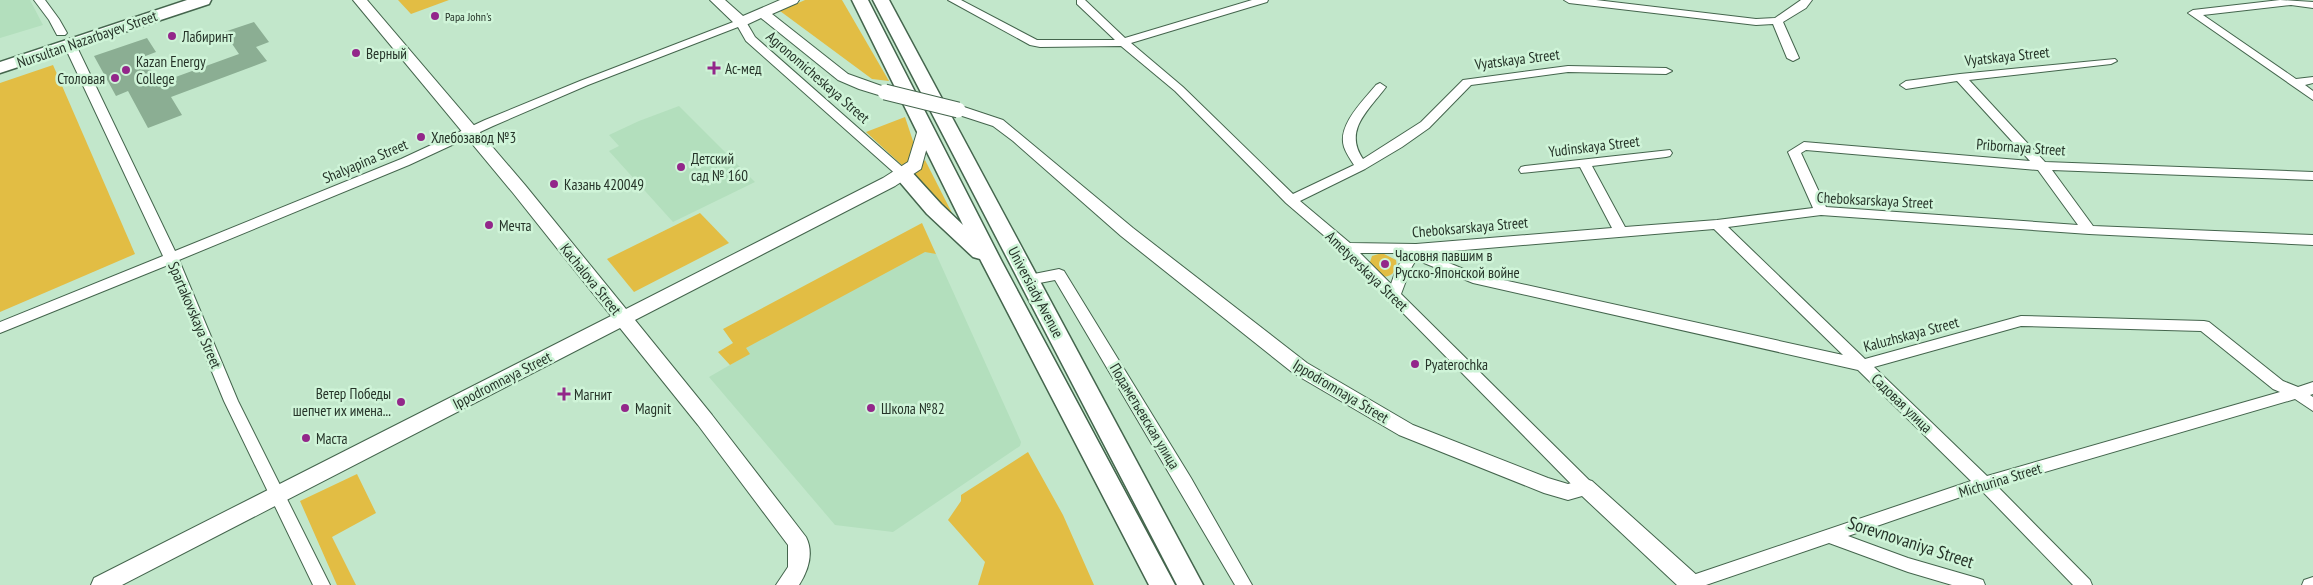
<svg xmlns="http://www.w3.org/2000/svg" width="2313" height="585" font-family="'PT Sans Narrow',sans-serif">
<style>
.built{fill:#b3dfbd}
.green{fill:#e2bd44}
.building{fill:#8bae93}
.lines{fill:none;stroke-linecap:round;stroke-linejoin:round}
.minor-casing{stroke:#44654d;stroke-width:2}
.tertiary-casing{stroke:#44654d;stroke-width:2}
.primary-casing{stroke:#44654d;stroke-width:3}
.minor{fill:#fff;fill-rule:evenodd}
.tertiary{fill:#fff;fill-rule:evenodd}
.primary{fill:#fff;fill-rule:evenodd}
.tertiary-bridge-casing{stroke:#44654d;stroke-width:17;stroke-linecap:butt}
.tertiary-bridge{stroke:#fff;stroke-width:15}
.poi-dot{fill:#93278a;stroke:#cff4d8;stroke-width:2}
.labels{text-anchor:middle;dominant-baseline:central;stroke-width:5;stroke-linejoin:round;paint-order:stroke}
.far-poi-label{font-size:12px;fill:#263429;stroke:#cff4d8;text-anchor:start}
.poi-label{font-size:15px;fill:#263429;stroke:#cff4d8;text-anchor:start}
.street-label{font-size:15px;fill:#263429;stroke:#cff4d8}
.near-street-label{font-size:18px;fill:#263429;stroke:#cff4d8}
</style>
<rect width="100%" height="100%" fill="#c2e7cb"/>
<g class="built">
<polygon points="0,0 30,0 43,25 0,38"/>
<polygon points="679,106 755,182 673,222 609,151 619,146 609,135 639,121"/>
<polygon points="925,251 936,254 1021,442 1020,446 893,532 835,525 709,377 749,354 745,348"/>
</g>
<g class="green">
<polygon points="398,0 449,0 411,14"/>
<polygon points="805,0 842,0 889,81 872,79 780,11"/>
<polygon points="53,65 135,254 0,312 0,83"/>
<polygon points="905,117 916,150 905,168 866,132"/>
<polygon points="925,160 955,219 911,176"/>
<polygon points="700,213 729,243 634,292 607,259"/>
<polygon points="922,223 936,254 925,252 746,348 750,354 730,365 718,352 733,343 723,329"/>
<path d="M1382,253L1396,260C1398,271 1392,277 1381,277L1369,265L1372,256Z"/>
<polygon points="1028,452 1063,515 1094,585 978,585 985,562 948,520 961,501 961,495"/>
<polygon points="357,474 376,513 332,537 356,585 337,585 300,501"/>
</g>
<polygon class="building" points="254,22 269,42 256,47 267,61 171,97 182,115 148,128 128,91 116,96 94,56 147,38 156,52 143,57 159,83 239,54 224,32"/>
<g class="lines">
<defs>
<g id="minor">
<polygon points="34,0 45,0 59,19 67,33 65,35 57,35 49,20"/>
<path d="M948,0H961L1037,40H1115L1077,4V0H1085L1125,38L1252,0H1268L1267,2L1131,43L1183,87L1293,194L1354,165C1350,159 1346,153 1344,147C1337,125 1364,100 1376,85L1380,83L1386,87C1369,110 1343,130 1363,159L1421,122L1463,80L1568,66L1666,68L1672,71L1666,74L1568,72L1471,85L1429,128L1402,147L1365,169L1300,201L1350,243L1416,244L1612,228L1580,167L1521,173L1519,170L1521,167L1525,166L1670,150L1672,153L1670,156L1666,157L1592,166L1625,227L1717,220L1813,208L1788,152L1804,142L2030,161L1957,81L1906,89L1900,85L1906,81L1960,74L2115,59L2117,61L2111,64L1969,80L2045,162L2313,172V180L2052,170L2093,226L2313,235V245L2089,234L1821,215L1728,227L1865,359L2021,316L2204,321L2209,322L2283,381L2298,387L2313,382V394L2310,395L2313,397V411L2295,399L1997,486L2090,580L2092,585H2073L1981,490L1848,536L1908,558L1977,578L1983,580L1985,585H1952L1908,572L1829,543L1706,585H1683L1684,578L1690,576L1971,481L1858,370L1473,283L1424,263L1417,258L1410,270L1401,294L1591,482L1593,487L1591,492L1585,494L1579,492L1342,251L1286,203L1175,91L1121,46L1040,47L1030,45ZM1806,150L2038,170L2078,225L1826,207L1801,153ZM1714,229L1843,355L1476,274L1434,257L1429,253ZM1360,253H1406L1396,270L1391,284ZM2021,326L2201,331L2273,389L2280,392L1987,476L1874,367Z"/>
<polygon points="1564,0 1596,0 1756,19 1775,18 1801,0 1812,0 1806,8 1783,22 1799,58 1793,61 1787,58 1773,24 1756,25 1569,3"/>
<polygon points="2280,0 2313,2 2313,8 2291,5 2203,15 2296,79 2313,77 2313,83 2305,85 2313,91 2313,100 2188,13 2193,10"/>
<polygon points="741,19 745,20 755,37 907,171 909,174 907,177 899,177 746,41 738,27 588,85 493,126 409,165 179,260 238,401 330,585 313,585 224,401 168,265 0,333 0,322 163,256 64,45 66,43 70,42 76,45 175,251 401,159 485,120 580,81"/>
<polygon points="1059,269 1064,271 1191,478 1252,585 1235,585 1055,280 1029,285 1024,283 1022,280 1024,277 1029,275"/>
<polygon points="2313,577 2313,585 2302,585 2304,580"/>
</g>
<g id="tertiary">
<path d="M353,0H367L525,185L626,309L883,178L908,162L919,126H929L932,129L921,169L895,186L635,320L712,415L806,537C814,553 808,571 799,585H776L788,567V545L698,425L620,328L122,585H91L94,578L611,316L513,193Z"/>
<polygon points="710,0 725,0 743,16 780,0 799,0 797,3 772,14 848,74 890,89 892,92 885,97 859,89 838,80 761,18 746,25 736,25"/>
<polygon points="958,105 1003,120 1133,228 1307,363 1413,425 1548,478 1568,484 1585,479 1592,481 1700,578 1703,585 1677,585 1582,496 1568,500 1544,493 1399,435 1293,373 1121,236 1013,141 993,126 953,113 950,110 953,107"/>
</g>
<g id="primary">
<polygon points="187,0 211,0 209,4 0,73 0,62"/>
<polygon points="852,0 868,0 1002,262 1175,585 1149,585 980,259 973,257 927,214 893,174 896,170 903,168 910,170 941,204 963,225"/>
<polygon points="873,0 889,0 1203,585 1177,585"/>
</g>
</defs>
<use href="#minor" class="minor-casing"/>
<use href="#tertiary" class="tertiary-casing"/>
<use href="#primary" class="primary-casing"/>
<use href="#minor" class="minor"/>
<use href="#tertiary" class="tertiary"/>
<use href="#primary" class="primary"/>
<defs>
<polyline id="tertiary-bridge" points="885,92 958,110"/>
</defs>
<use href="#tertiary-bridge" class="tertiary-bridge-casing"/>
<use href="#tertiary-bridge" class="tertiary-bridge"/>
</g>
<g class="poi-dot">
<circle cx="435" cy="16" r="5"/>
<circle cx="172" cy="36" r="5"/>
<circle cx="356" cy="53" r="5"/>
<path d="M711.5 60.5h5v5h5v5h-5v5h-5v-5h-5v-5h5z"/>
<circle cx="126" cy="70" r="5"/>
<circle cx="115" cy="78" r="5"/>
<circle cx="421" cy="137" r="5"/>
<circle cx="681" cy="167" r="5"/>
<circle cx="554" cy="184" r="5"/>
<circle cx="489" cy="225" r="5"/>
<circle cx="1385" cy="264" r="5"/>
<circle cx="1415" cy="364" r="5"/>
<path d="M561.5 386.5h5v5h5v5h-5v5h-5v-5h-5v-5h5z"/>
<circle cx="401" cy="402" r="5"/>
<circle cx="625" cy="408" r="5"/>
<circle cx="871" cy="408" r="5"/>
<circle cx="306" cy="438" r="5"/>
</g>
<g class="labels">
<g class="far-poi-label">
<text x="445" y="16">Papa John's</text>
</g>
<g class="poi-label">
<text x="182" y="36">Лабиринт</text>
<text x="366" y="53">Верный</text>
<text x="136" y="61">Kazan Energy<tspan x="136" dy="17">College</tspan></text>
<text x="725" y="68">Ас-мед</text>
<text x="105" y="78" text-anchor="end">Столовая</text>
<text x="431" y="137">Хлебозавод №3</text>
<text x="691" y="158">Детский<tspan x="691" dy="17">сад № 160</tspan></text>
<text x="564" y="184">Казань 420049</text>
<text x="499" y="225">Мечта</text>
<text x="1395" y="255">Часовня павшим в<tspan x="1395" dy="17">Русско-Японской войне</tspan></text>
<text x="1425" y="364">Pyaterochka</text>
<text x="391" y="393" text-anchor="end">Ветер Победы<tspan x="391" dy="17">шепчет их имена...</tspan></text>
<text x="574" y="394">Магнит</text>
<text x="635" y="408">Magnit</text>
<text x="881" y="408">Школа №82</text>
<text x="316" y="438">Маста</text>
</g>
<g class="street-label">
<text transform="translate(87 39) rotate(-19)">Nursultan Nazarbayev Street</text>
<text transform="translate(2007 56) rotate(-6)">Vyatskaya Street</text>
<text transform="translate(1517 59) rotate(-7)">Vyatskaya Street</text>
<text transform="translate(818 77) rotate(41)">Agronomicheskaya Street</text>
<text transform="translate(1594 146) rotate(-7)">Yudinskaya Street</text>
<text transform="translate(2021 147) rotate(4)">Pribornaya Street</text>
<text transform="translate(365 161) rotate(-23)">Shalyapina Street</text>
<text transform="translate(1875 200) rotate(3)">Cheboksarskaya Street</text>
<text transform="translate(1470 227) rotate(-5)">Cheboksarskaya Street</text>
<text transform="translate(1367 271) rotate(44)">Ametyevskaya Street</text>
<text transform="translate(591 279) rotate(51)">Kachalova Street</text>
<text transform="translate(1036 292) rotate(62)">Universiady Avenue</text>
<text transform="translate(195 315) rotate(67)">Spartakovskaya Street</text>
<text transform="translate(1911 334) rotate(-15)">Kaluzhskaya Street</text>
<text transform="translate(502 380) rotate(-27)">Ippodromnaya Street</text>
<text transform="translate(1341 391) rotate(31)">Ippodromnaya Street</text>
<text transform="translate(1902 403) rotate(44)">Садовая улица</text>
<text transform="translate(1145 416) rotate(59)">Подаметьевская улица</text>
<text transform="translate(2000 480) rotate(-17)">Michurina Street</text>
</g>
<g class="near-street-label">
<text transform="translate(1911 542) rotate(18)">Sorevnovaniya Street</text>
</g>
</g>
</svg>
